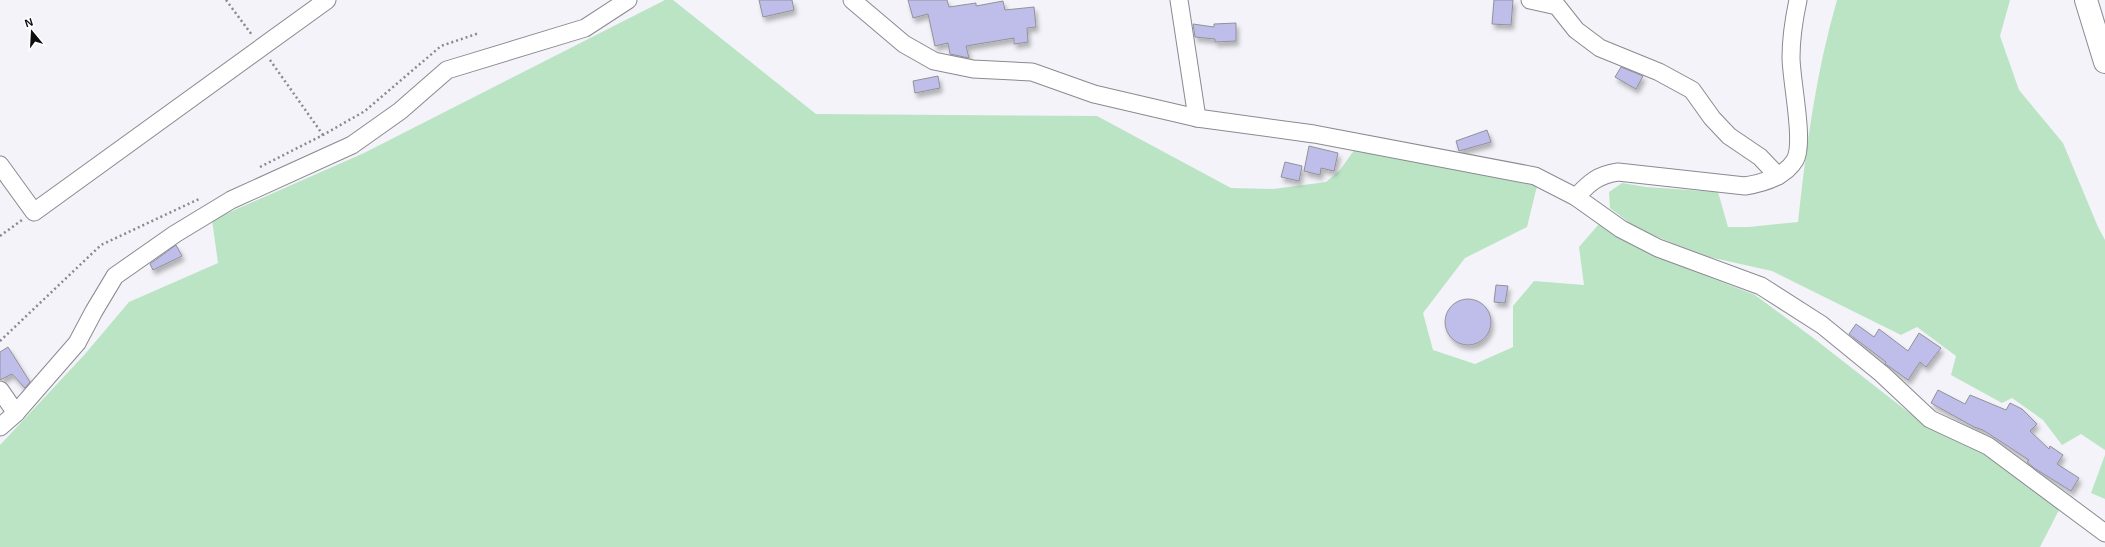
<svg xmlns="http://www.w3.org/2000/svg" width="2105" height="547" font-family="Helvetica,sans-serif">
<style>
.green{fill:#bbe4c5}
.building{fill:#bfbeeb;stroke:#919197;filter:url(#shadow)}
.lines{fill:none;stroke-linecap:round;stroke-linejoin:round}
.minor-casing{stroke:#8a8a90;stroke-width:19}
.secondary-casing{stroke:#8a8a90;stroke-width:24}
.path{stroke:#89898e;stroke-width:2.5;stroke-dasharray:2 3;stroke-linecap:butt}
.minor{stroke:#fff;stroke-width:17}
.secondary{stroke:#fff;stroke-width:22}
</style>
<defs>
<filter id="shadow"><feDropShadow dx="2.5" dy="4.5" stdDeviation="2" flood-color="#0004"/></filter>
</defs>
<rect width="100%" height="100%" fill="#f3f3f9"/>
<g class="green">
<polygon points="665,0 673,0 816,114 1097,116 1231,188 1273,189 1326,182 1340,170 1355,149 1537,186 1527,227 1465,258 1423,313 1433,350 1475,364 1513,347 1513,306 1534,281 1584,285 1579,247 1599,224 1673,263 1755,295 1812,337 1926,426 1998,455 2059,510 2040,547 0,547 0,445 85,354 129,302 218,263 212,220 364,153"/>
<path d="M1837,0H2010L2000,36L2019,90L2063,143L2098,227L2105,240V450L2081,434L2062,445L2043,420L2012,398L2002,403L1951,375L1956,356L1917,327L1901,335L1772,271L1700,255L1635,227L1610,208L1609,192L1622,183L1646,187L1718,192L1728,227H1749L1798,222C1806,148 1816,72 1837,0Z"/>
<polygon points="2105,455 2105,499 2091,493"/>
</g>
<g class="building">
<polygon points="759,0 792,0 794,10 763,17"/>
<polygon points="908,0 947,0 949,7 976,3 976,6 1003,1 1005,10 1034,7 1036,27 1027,28 1028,42 1014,44 1014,38 966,46 969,58 950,54 948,43 935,46 928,14 913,18"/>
<polygon points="1494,0 1513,0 1511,25 1492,24"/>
<polygon points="1236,23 1236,41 1215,42 1215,39 1195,37 1193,24 1214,27 1214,24"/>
<polygon points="1621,67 1643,76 1636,89 1615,77"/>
<polygon points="938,76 940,88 915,93 913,81"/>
<polygon points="1487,130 1491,142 1459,151 1456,141"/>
<polygon points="1309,146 1338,153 1334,171 1321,168 1320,175 1304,171"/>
<polygon points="1285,162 1302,166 1299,181 1281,177"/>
<polygon points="176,245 182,256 153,270 150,264"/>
<polygon points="1496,285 1508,286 1505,303 1494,302"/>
<circle cx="1468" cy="322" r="23"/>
<polygon points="1856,324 1874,337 1879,329 1908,351 1919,333 1941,348 1926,367 1920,362 1908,380 1890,367 1885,364 1886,362 1849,334"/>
<polygon points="8,347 30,382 25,388 12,374 0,380 0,352"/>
<polygon points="1938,390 1965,404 1970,395 2006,410 2010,403 2022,409 2037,424 2030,431 2049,449 2050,446 2063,455 2057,464 2079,478 2071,491 2034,468 2027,462 2029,460 1983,430 1974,427 1931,403"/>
</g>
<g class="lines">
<defs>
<g id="minor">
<polyline points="852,0 904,44 934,61 973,69 1032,72 1094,94 1197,118 1314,134 1535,176 1576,197 1621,229 1658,248 1761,286 1822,325 1882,374 1930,419 1988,446 2105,533"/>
<polyline points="1179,0 1197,118"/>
<polyline points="1530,0 1557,6 1576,30 1600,48 1659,72 1692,90 1712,118 1729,136 1760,157 1778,176"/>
<polyline points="0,165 34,212 327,0"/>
<path d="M1576,197C1590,182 1598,175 1618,172L1745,186C1764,183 1785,177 1795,160C1805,143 1791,80 1791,57C1791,38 1794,19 1798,0"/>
<polyline points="0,390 16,413"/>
<polyline points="0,427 16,413 77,343 94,311 115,276 175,234 231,200 352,145 400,111 447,70 585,28 628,0"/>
</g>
<polyline id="secondary" points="2086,0 2105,62"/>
</defs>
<use href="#minor" class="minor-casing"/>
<use href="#secondary" class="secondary-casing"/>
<g class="path">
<polyline points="226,0 252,35"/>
<polyline points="270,60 323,135"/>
<polyline points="260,167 323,135 365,111 441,46 479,33"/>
<polyline points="0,236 22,220"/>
<polyline points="0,341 101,245 199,199"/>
</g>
<use href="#minor" class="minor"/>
<use href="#secondary" class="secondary"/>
</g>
<g transform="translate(32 32) rotate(342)" stroke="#ffffff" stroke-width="3" paint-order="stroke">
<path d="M0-3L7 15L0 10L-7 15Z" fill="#0d0d0f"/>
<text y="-6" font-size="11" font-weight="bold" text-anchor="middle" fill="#0d0d0f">N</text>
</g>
</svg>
